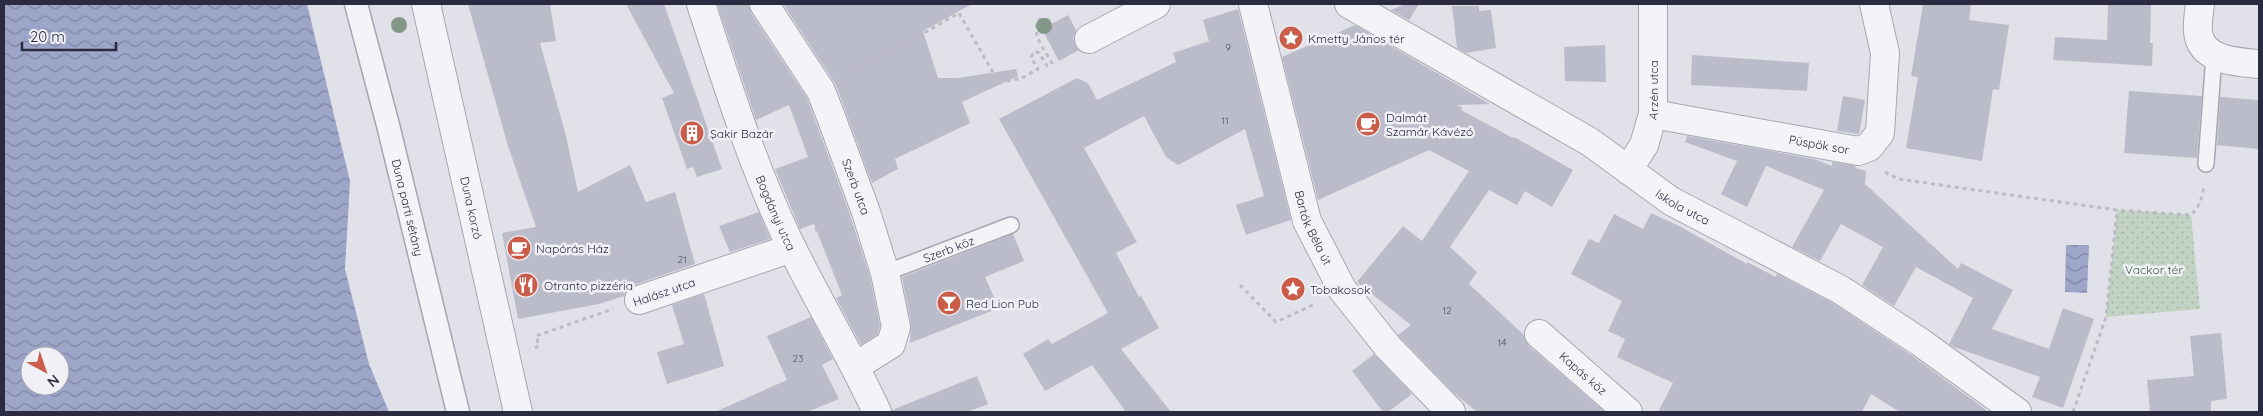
<svg xmlns="http://www.w3.org/2000/svg" width="2263" height="416" font-family="Quicksand,sans-serif">
<style>
.green{fill:url(#green-dots)}
.water{fill:url(#water-waves);fill-rule:evenodd}
.building{fill:#bbbcc9}
.lines{fill:none;stroke-linecap:round;stroke-linejoin:round}
.service-casing{stroke:#a6a7b3;stroke-width:18}
.pedestrian-casing{stroke:#a6a7b3;stroke-width:25}
.minor-casing{stroke:#a6a7b3;stroke-width:30}
.tertiary-casing{stroke:#a6a7b3;stroke-width:30}
.path{stroke:#bbbcc4;stroke-width:3;stroke-dasharray:4 4;stroke-linecap:butt}
.service{stroke:#f3f4f7;stroke-width:15}
.pedestrian{stroke:#f3f4f7;stroke-width:22}
.minor{stroke:#f3f4f7;stroke-width:28}
.tertiary{stroke:#f3f4f7;stroke-width:28}
.tree{fill:#849889}
.labels{text-anchor:middle;dominant-baseline:central;stroke-width:5;stroke-linejoin:round;paint-order:stroke}
.number-label{font-size:10px;fill:#4e4f62}
.poi-label{font-size:12px;fill:#2a2b40;stroke:#f0f1f7;text-anchor:start}
.street-label{font-size:12px;fill:#2a2b40;stroke:#f0f1f7}
.park-label{font-size:12px;fill:#375c3b;stroke:#f0f1f7}
</style>
<defs>
<pattern id="green-dots" width="8" height="8" patternUnits="userSpaceOnUse" patternTransform="scale(1.25)"><rect width="8" height="8" fill="#c2d3c3"/><path d="M2 2h.1M6 6h.1" fill="none" stroke="#a7b5a9" stroke-width="1.8" stroke-linecap="round"/></pattern>
<pattern id="water-waves" width="16" height="10" patternUnits="userSpaceOnUse" patternTransform="scale(1.25)"><rect width="16" height="10" fill="#9da5c8"/><path d="M0 5q4-4 8 0t8 0" fill="none" stroke="#8087a4"/></pattern>
</defs>
<rect width="100%" height="100%" fill="#e1e1e9"/>
<polygon class="green" points="2117,210 2191,215 2200,309 2106,317"/>
<g class="water">
<path d="M4,4H307L350,181L345,269L369,364L389,412H4ZM30,356H60V386H30Z"/>
<polygon points="2066,245 2089,245 2087,293 2065,292"/>
</g>
<g class="building">
<polygon points="468,4 550,4 556,41 540,43 566,136 578,192 630,165 646,202 675,192 695,264 634,285 628,289 624,296 599,304 518,319 502,233 536,227 508,146"/>
<polygon points="626,4 664,4 722,169 697,177 693,167 687,169 662,98 674,93"/>
<polygon points="717,4 749,4 751,13 807,98 849,212 870,277 880,326 878,334 861,345 836,298 842,295 814,224 800,229 775,169 808,157 789,105 756,120"/>
<polygon points="783,4 972,4 923,31 938,78 958,78 1016,69 1018,76 962,102 970,123 895,159 898,169 872,183 836,85"/>
<polygon points="1405,4 1419,4 1409,20 1391,10"/>
<polygon points="1923,4 1971,4 1969,20 2009,25 1999,90 1993,89 1982,161 1906,148 1918,77 1911,76"/>
<polygon points="2108,4 2151,4 2150,43 2153,43 2152,66 2053,60 2055,37 2107,40"/>
<polygon points="1452,6 1479,6 1479,11 1491,10 1496,48 1466,53 1457,48"/>
<polygon points="1238,9 1291,220 1246,235 1236,205 1264,196 1245,129 1178,165 1166,157 1144,116 1084,148 1137,242 1116,253 1139,297 1141,296 1159,328 1121,349 1171,412 1126,412 1092,365 1045,391 1023,354 1048,339 1052,344 1108,313 999,119 1077,78 1088,83 1097,100 1176,62 1173,53 1209,41 1203,20"/>
<polygon points="1068,15 1076,30 1073,39 1079,50 1059,61 1044,33 1050,30 1050,25"/>
<polygon points="1355,25 1490,104 1457,105 1463,108 1461,110 1513,138 1514,137 1573,170 1552,207 1525,191 1517,205 1489,190 1450,247 1477,272 1469,284 1524,335 1529,346 1605,412 1477,412 1454,393 1398,335 1411,325 1357,282 1403,226 1422,241 1469,171 1429,150 1318,200 1282,57"/>
<polygon points="1605,45 1606,82 1565,81 1564,47"/>
<polygon points="1692,55 1809,63 1807,91 1691,85"/>
<polygon points="2129,91 2202,96 2197,158 2124,153"/>
<polygon points="1843,96 1865,100 1859,134 1837,131"/>
<polygon points="2220,97 2259,100 2259,149 2217,145"/>
<polygon points="1687,136 1814,159 1832,166 1832,162 1856,166 1855,168 1866,171 1865,184 1958,269 1961,263 2013,290 1992,329 2049,349 2063,308 2094,319 2063,408 2032,397 2040,377 1954,347 1949,344 1973,298 1916,267 1894,306 1862,285 1883,247 1841,224 1820,261 1792,247 1824,190 1766,166 1747,207 1721,194 1737,161 1685,142"/>
<polygon points="759,212 770,239 730,252 719,226"/>
<polygon points="1651,213 1679,226 1747,264 1747,262 1776,277 1777,274 1833,303 1911,355 1989,412 1900,412 1871,394 1862,412 1658,412 1673,383 1617,357 1625,339 1608,331 1622,301 1571,274 1589,239 1599,243 1614,214 1643,229"/>
<polygon points="1013,234 1024,261 985,277 999,308 910,343 911,324 902,277"/>
<polygon points="704,294 724,366 667,384 657,352 684,344 672,305"/>
<polygon points="811,317 833,359 822,365 839,399 807,412 715,412 787,380 767,336"/>
<polygon points="2221,333 2227,399 2211,401 2211,412 2150,412 2147,380 2194,376 2190,336"/>
<polygon points="1374,354 1412,394 1388,412 1383,412 1352,371"/>
<polygon points="977,376 988,404 967,412 892,412 892,410"/>
</g>
<g class="lines">
<defs>
<g id="service">
<polyline points="2206,164 2214,55"/>
<path id="s1" d="M885,273L1011,225"/>
</g>
<g id="pedestrian">
<path id="s2" d="M356,4L388,125L458,412"/>
</g>
<g id="minor">
<path id="s3" d="M701,4C727,84 752,164 788,240C816,298 850,353 877,412"/>
<path id="s4" d="M764,4L821,91L831,117L866,212L885,273L896,327L891,344L856,366"/>
<path id="s5" d="M1253,4L1307,221L1342,289L1388,347L1451,412"/>
<path id="s6" d="M1349,4L1590,142L1671,201L1841,290L1920,342L2017,412"/>
<path d="M2200,4C2199,13 2197,23 2198,32C2201,61 2237,62 2259,64"/>
<polyline points="1089,39 1156,4"/>
<path id="s7" d="M1653,114L1858,151L1869,147L1880,133L1885,53L1874,4"/>
<path id="s8" d="M1628,170L1644,145L1653,114V4"/>
<polyline points="639,300 792,248"/>
<path id="s9" d="M1539,334L1628,412"/>
</g>
<g id="tertiary">
<path id="s10" d="M426,4L518,412"/>
</g>
</defs>
<use href="#service" class="service-casing"/>
<use href="#pedestrian" class="pedestrian-casing"/>
<use href="#minor" class="minor-casing"/>
<use href="#tertiary" class="tertiary-casing"/>
<g class="path">
<path d="M848,76L959,13L999,83L1022,78L1038,69L1031,57L1035,51L1039,53L1047,66L1052,63C1045,50 1030,34 1039,20L1045,18L1053,23L1059,35"/>
<path d="M1885,172L1898,179L2117,210L2191,215C2200,206 2202,198 2204,186"/>
<polyline points="815,230 837,222"/>
<polyline points="1240,285 1276,322 1315,304"/>
<polyline points="535,348 539,346 536,336 613,309"/>
<polyline points="2073,412 2106,317 2117,210"/>
</g>
<use href="#service" class="service"/>
<use href="#pedestrian" class="pedestrian"/>
<use href="#minor" class="minor"/>
<use href="#tertiary" class="tertiary"/>
</g>
<g class="tree">
<circle cx="399" cy="25" r="8"/>
<circle cx="1044" cy="26" r="8"/>
</g>
<defs>
<symbol id="sight-disc" viewBox="-11 -11 22 22"><circle r="9.5" fill="#ca5d49" stroke="#f0f1f7"/><path d="M0-6L1.8-2.2L6-1.7L2.9 1.2L3.7 5.4L0 3.3L-3.7 5.4L-2.9 1.2L-6-1.7L-1.8-2.2Z" fill="#fff"/></symbol>
<symbol id="cafe-disc" viewBox="-11 -11 22 22"><circle r="9.5" fill="#ca5d49" stroke="#f0f1f7"/><path d="M-5.5-4.5H6V0H3Q3 3.5 0 3.5H-2.5Q-5.5 3.5-5.5 0ZM3-3.2v2h1.7v-2ZM-6 4.5H4V6H-6Z" fill="#fff"/></symbol>
<symbol id="building-disc" viewBox="-11 -11 22 22"><circle r="9.5" fill="#ca5d49" stroke="#f0f1f7"/><path d="M-4-6H4V6H1V3H-1V6H-4ZM-2.5-4.3h1.7v1.8h-1.7ZM.8-4.3h1.7v1.8H.8ZM-2.5-1h1.7V.8h-1.7ZM.8-1h1.7V.8H.8Z" fill="#fff"/></symbol>
<symbol id="restaurant-disc" viewBox="-11 -11 22 22"><circle r="9.5" fill="#ca5d49" stroke="#f0f1f7"/><path d="M-5-6h1v4h1v-4h1v4h1v-4h1v5L-1.5 .5V6h-2V.5L-5-1ZM5-6V6H3V1.5H1.5Q1.5-4 5-6Z" fill="#fff"/></symbol>
<symbol id="bar-disc" viewBox="-11 -11 22 22"><circle r="9.5" fill="#ca5d49" stroke="#f0f1f7"/><path d="M-6-5H6L.8 .8V4.5H3.5V6h-7V4.5H-.8V.8Z" fill="#fff"/></symbol>
</defs>
<g fill-rule="evenodd">
<use href="#sight-disc" x="1277" y="24" width="28" height="28"/>
<use href="#cafe-disc" x="1354" y="110" width="28" height="28"/>
<use href="#building-disc" x="678" y="119" width="28" height="28"/>
<use href="#cafe-disc" x="505" y="234" width="28" height="28"/>
<use href="#restaurant-disc" x="512" y="271" width="28" height="28"/>
<use href="#sight-disc" x="1279" y="275" width="28" height="28"/>
<use href="#bar-disc" x="935" y="289" width="28" height="28"/>
</g>
<g class="labels">
<g class="number-label">
<text x="1228" y="47">9</text>
<text x="1225" y="120">11</text>
<text x="682" y="259">21</text>
<text x="1447" y="310">12</text>
<text x="1502" y="342">14</text>
<text x="798" y="358">23</text>
</g>
<g class="poi-label">
<text x="1308" y="38">Kmetty János tér</text>
<text x="1386" y="117">Dalmát<tspan x="1386" dy="14">Szamár Kávézó</tspan></text>
<text x="710" y="133">Şakir Bazár</text>
<text x="536" y="248">Napórás Ház</text>
<text x="544" y="285">Otranto pizzéria</text>
<text x="1310" y="289">Tobakosok</text>
<text x="966" y="303">Red Lion Pub</text>
</g>
<g class="street-label">
<text stroke="none"><textPath href="#s8" startOffset="86">Arzén utca</textPath></text>
<text stroke="none"><textPath href="#s7" startOffset="169">Püspök sor</textPath></text>
<text stroke="none"><textPath href="#s4" startOffset="206">Szerb utca</textPath></text>
<text stroke="none"><textPath href="#s6" startOffset="391">Iskola utca</textPath></text>
<text stroke="none"><textPath href="#s2" startOffset="210">Duna parti sétány</textPath></text>
<text stroke="none"><textPath href="#s10" startOffset="209">Duna korzó</textPath></text>
<text stroke="none"><textPath href="#s3" startOffset="222">Bogdányi utca</textPath></text>
<text stroke="none"><textPath href="#s5" startOffset="232">Bartók Béla út</textPath></text>
<text stroke="none"><textPath href="#s1" startOffset="68">Szerb köz</textPath></text>
<text transform="translate(664 292) rotate(-19)">Halász utca</text>
<text stroke="none"><textPath href="#s9" startOffset="59">Kapás köz</textPath></text>
</g>
<g class="park-label">
<text x="2154" y="269">Vackor tér</text>
</g>
</g>
<rect width="2263" height="416" fill="none" stroke="#2a2b40" stroke-width="10"/>
<g transform="translate(45 371) rotate(140)"><circle r="24" fill="#f0f1f7" stroke="#a1a2ae"/>
<path d="M0-4L9 19L0 12L-9 19Z" fill="#ca5d49"/>
<text y="-8" font-size="14" font-weight="bold" text-anchor="middle" fill="#2a2b40">N</text>
</g>
<path d="M22 42v8h94v-8" fill="none" stroke="#2a2b40" stroke-width="2.5"/>
<text x="30" y="42" font-size="15" fill="#2a2b40" stroke="#f0f1f7" stroke-width="4" paint-order="stroke">20 m</text>
</svg>
